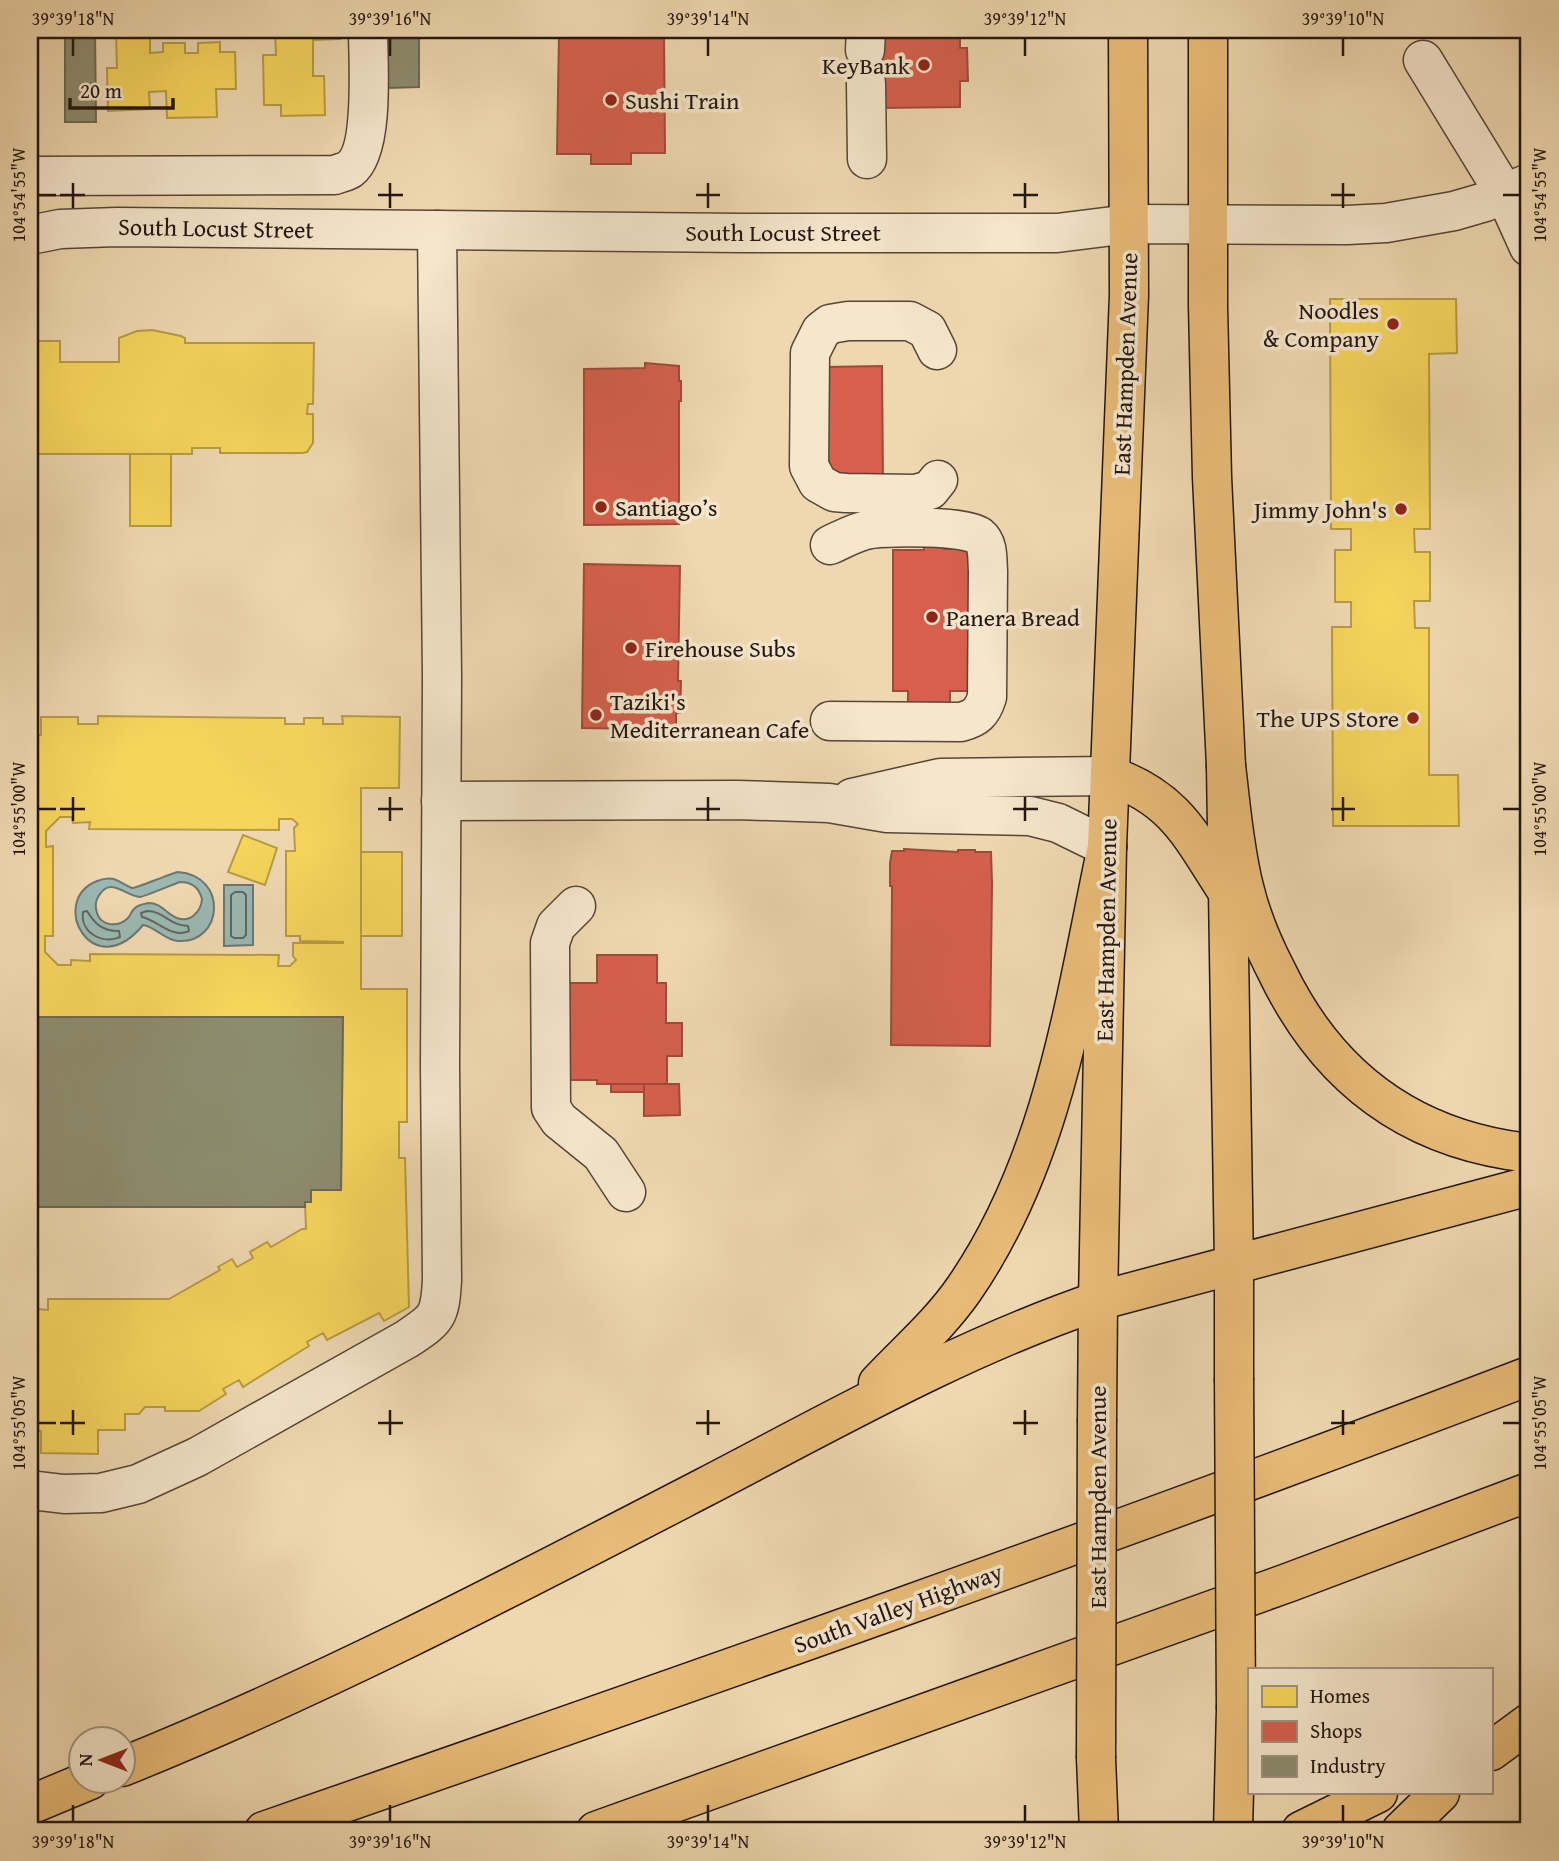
<svg xmlns="http://www.w3.org/2000/svg" width="1559" height="1861" font-family="'Gentium Book Plus',serif">
<style>
.water{fill:#9bb8b2;stroke:#6b7771;stroke-width:2;fill-rule:evenodd}
.homes{fill:#f6d55c;stroke:#b69c45;stroke-width:2;fill-rule:evenodd}
.shops{fill:#d6604d;stroke:#a04a3b;stroke-width:2}
.industry{fill:#8c8c6e;stroke:#6c6952;stroke-width:2}
.lines{fill:none;stroke-linecap:round;stroke-linejoin:round}
.shore{stroke:#5e6761;stroke-width:2}
.minor-casing{stroke:#554638;stroke-width:41}
.major-casing{stroke:#221610;stroke-width:41}
.highway-casing{stroke:#221610;stroke-width:41}
.minor{stroke:#f5e6cc;stroke-width:38}
.major{stroke:#e8bc78;stroke-width:38}
.highway{stroke:#e8bc78;stroke-width:38}
.highway-bridge-casing{stroke:#221610;stroke-width:41;stroke-linecap:butt}
.highway-bridge{stroke:#e8bc78;stroke-width:38}
.ticks{fill:none;stroke:#221610;stroke-width:2.5}
.poi-dot{fill:#8f2418;stroke:#f5e6cc;stroke-width:2.5}
.labels{text-anchor:middle;dominant-baseline:central;stroke-width:7;stroke-linejoin:round;paint-order:stroke}
.poi-label{font-size:24px;fill:#221610;stroke:#f5e6cc;text-anchor:start}
.street-label{font-size:24px;fill:#221610;stroke:#f5e6cc}
.neatline{fill:none;stroke:#221610;stroke-width:2.5}
.ticks-label{font-size:18px;text-anchor:middle;fill:#221610}
</style>
<rect width="100%" height="100%" fill="#efd8b0"/>
<filter id="stains"><feTurbulence type="fractalNoise" baseFrequency=".00286" numOctaves="4"/><feColorMatrix values="0 0 0 0 .2 0 0 0 0 .09 0 0 0 0 .02 0 0 0 .5 -.17"/></filter>
<radialGradient id="worn" r=".72"><stop offset=".6" stop-color="#630" stop-opacity="0"/><stop offset="1" stop-color="#630" stop-opacity=".3"/></radialGradient>
<g class="water">
<path d="M178,872C229,876 223,944 178,941C164,940 156,927 143,925C93,986 47,901 97,881C115,874 119,883 132,888C135,889 169,874 178,872ZM180,882C192,882 199,887 202,899C201,912 190,923 177,918C165,913 162,903 148,903C143,904 137,905 134,909C131,912 130,916 128,918C118,928 101,926 97,913C95,907 95,902 98,897C110,875 125,896 140,897C143,897 174,884 180,882Z"/>
<polygon points="224,885 253,885 253,945 224,946"/>
</g>
<g class="homes">
<polygon points="275,30 340,30 340,39 313,40 313,76 324,76 325,115 281,116 281,105 264,105 263,55 276,55"/>
<polygon points="150,33 150,53 163,52 163,43 185,43 185,53 198,53 198,43 220,42 220,52 235,52 236,89 216,89 217,117 167,118 166,91 149,92 150,109 108,111 107,68 117,68 116,34"/>
<polygon points="1330,299 1456,299 1457,353 1429,354 1430,529 1414,529 1415,552 1430,552 1430,601 1414,601 1415,628 1429,628 1429,775 1458,775 1459,826 1333,826 1332,627 1351,627 1351,602 1335,602 1335,550 1351,550 1351,529 1331,529"/>
<polygon points="152,330 181,336 185,338 185,343 314,343 313,404 308,404 307,414 313,414 313,443 307,452 302,453 220,453 220,448 192,448 192,454 35,454 35,618 30,618 30,341 60,341 60,362 119,362 119,338 137,331"/>
<rect x="130" y="454" width="41" height="72"/>
<path d="M98,716L285,718V724H304V718H323V724H343L342,716L400,717L399,788H361V989H407V1122H399V1158H405L409,1307L384,1321L379,1313L327,1340L323,1333L307,1342L309,1346L243,1387L239,1380L223,1389L226,1394L199,1411H165V1407H145L139,1414H125V1430H98V1454L41,1453V1431H30V1302L37,1309L48,1310V1299H169L220,1270L218,1267L232,1259L237,1267L253,1258L250,1252L267,1242L271,1247L302,1229H306L305,1202H311V1190H341L343,1017H34V1034H30V735H41V717H78V724H98ZM60,817H72L73,823L90,822L89,829L279,830V819H292L298,824L294,828L295,851H286V936H300V941L343,942V943H293V956L296,960L290,966H278L279,955L90,954V961L71,960V965H58L45,952V936H53V846L46,847V831Z"/>
<polygon points="243,835 277,848 265,885 228,872"/>
<rect x="361" y="852" width="41" height="84"/>
<polygon points="30,1223 37,1223 36,1287 30,1287"/>
</g>
<g class="shops">
<polygon points="881,30 960,30 960,48 967,48 968,81 960,81 960,107 882,108"/>
<polygon points="639,31 639,34 664,34 665,153 631,153 631,164 591,164 591,154 557,154 559,34"/>
<polygon points="645,363 679,366 679,381 681,381 681,401 679,401 679,524 584,525 584,369 645,368"/>
<polygon points="882,366 883,481 828,482 823,367"/>
<polygon points="924,540 944,540 944,549 970,549 970,691 950,691 950,710 908,710 908,691 893,691 893,550 924,550"/>
<polygon points="584,564 680,566 678,681 681,681 680,713 676,713 676,725 645,729 582,728"/>
<polygon points="904,849 958,852 958,850 975,850 975,852 991,852 992,883 990,1046 891,1045 892,886 890,886 890,863 892,851 904,851"/>
<polygon points="597,955 657,955 657,983 666,983 666,1023 682,1023 682,1056 667,1056 667,1084 597,1084 597,1080 560,1080 559,983 597,983"/>
<rect x="611" y="1084" width="33" height="8"/>
<polygon points="644,1084 679,1084 680,1115 644,1116"/>
</g>
<g class="industry">
<polygon points="65,30 95,30 96,122 65,122"/>
<polygon points="387,30 419,30 419,87 388,88"/>
<polygon points="34,1017 343,1017 341,1190 311,1190 311,1202 305,1202 305,1207 30,1207 30,1034 34,1034"/>
</g>
<g class="lines">
<g class="shore">
<polygon points="235,892 243,892 246,895 246,935 243,938 234,938 231,936 231,895"/>
<path d="M87,911C95,924 102,931 119,931L120,937C102,945 80,932 83,912Z"/>
<path d="M147,911C164,911 168,925 188,926L189,931C172,939 159,921 142,917L141,913Z"/>
</g>
<defs>
<g id="minor">
<polyline points="865,50 866,30"/>
<polyline points="1423,60 1505,194 1529,247"/>
<polyline points="866,83 867,159"/>
<path d="M30,176L335,175C339,173 346,172 350,169C375,150 368,60 368,30"/>
<polyline points="30,235 60,229 117,227 742,233 1057,233 1129,224 1347,225 1386,223 1454,211 1485,202 1529,183"/>
<polyline points="937,350 927,330 910,321 848,321 830,324 821,331 810,353 809,466 818,483 834,492 846,493 915,494 930,490 938,480"/>
<path d="M830,721L961,722C976,718 982,713 987,697L988,571C987,560 989,544 979,536C966,525 889,527 871,529C857,531 843,539 830,545"/>
<polyline points="852,798 940,778 1111,776"/>
<polyline points="441,801 737,800 829,803 887,813 1030,816 1058,823 1107,847"/>
<polyline points="576,906 556,926 550,943 551,1108 559,1120 601,1154 626,1192"/>
<path d="M30,1490L64,1494L101,1493L138,1484L197,1457L407,1339C437,1319 440,1317 442,1280L440,1066L442,677L437,230"/>
</g>
<g id="major">
<polyline points="1208,30 1208,306 1212,477 1226,766 1234,1264"/>
<path d="M1111,776C1176,799 1191,836 1227,891"/>
<polyline points="1098,1301 1107,847 1129,295 1128,30"/>
</g>
<g id="highway">
<path d="M1226,766C1231,806 1234,848 1244,887C1251,917 1263,945 1277,972C1328,1078 1411,1140 1529,1153"/>
<polyline points="1234,1264 1234,1378"/>
<path d="M878,1383C907,1352 939,1325 964,1289C1054,1159 1075,998 1107,847"/>
<polyline points="1097,1419 1098,1301"/>
<polyline points="1491,1751 1529,1723"/>
<polyline points="1096,1758 1099,1831"/>
<path d="M122,1767C323,1686 514,1586 705,1487C834,1420 960,1348 1098,1301L1529,1186"/>
<polyline points="30,1805 90,1780"/>
<path d="M264,1831C687,1684 1110,1536 1529,1376"/>
<polyline points="596,1831 1290,1582 1529,1492"/>
<polyline points="1233,1831 1236,1709"/>
<polyline points="1301,1831 1378,1793"/>
<polyline points="1401,1831 1440,1793"/>
</g>
</defs>
<use href="#minor" class="minor-casing"/>
<use href="#major" class="major-casing"/>
<use href="#highway" class="highway-casing"/>
<use href="#minor" class="minor"/>
<use href="#major" class="major"/>
<use href="#highway" class="highway"/>
<defs>
<g id="highway-bridge">
<polyline points="1234,1378 1236,1709"/>
<polyline points="1096,1758 1097,1419"/>
</g>
</defs>
<use href="#highway-bridge" class="highway-bridge-casing"/>
<use href="#highway-bridge" class="highway-bridge"/>
</g>
<path class="ticks" d="M73,38V56M390,38V56M708,38V56M1025,38V56M1343,38V56M73,183V208M390,183V208M708,183V208M1025,183V208M1343,183V208M38,195H56M60,195H85M378,195H403M696,195H720M1013,195H1038M1331,195H1355M1503,195H1520M73,797V821M390,797V821M708,797V821M1025,797V821M1343,797V821M38,809H56M60,809H85M378,809H403M696,809H720M1013,809H1038M1331,809H1355M1503,809H1520M73,1410V1435M390,1410V1435M708,1410V1435M1025,1410V1435M1343,1410V1435M38,1423H56M60,1423H85M378,1423H403M696,1423H720M1013,1423H1038M1331,1423H1355M1503,1423H1520M73,1805V1822M390,1805V1822M708,1805V1822M1025,1805V1822M1343,1805V1822"/>
<g class="poi-dot">
<circle cx="924" cy="65" r="7"/>
<circle cx="611" cy="100" r="7"/>
<circle cx="1393" cy="324" r="7"/>
<circle cx="601" cy="507" r="7"/>
<circle cx="1401" cy="509" r="7"/>
<circle cx="932" cy="617" r="7"/>
<circle cx="631" cy="648" r="7"/>
<circle cx="596" cy="715" r="7"/>
<circle cx="1413" cy="718" r="7"/>
</g>
<g class="labels">
<g class="poi-label">
<text x="910" y="65" text-anchor="end">KeyBank</text>
<text x="625" y="100">Sushi Train</text>
<text x="1379" y="310" text-anchor="end">Noodles<tspan x="1379" dy="28">&amp; Company</tspan></text>
<text x="615" y="507">Santiago’s</text>
<text x="1387" y="509" text-anchor="end">Jimmy John's</text>
<text x="946" y="617">Panera Bread</text>
<text x="645" y="648">Firehouse Subs</text>
<text x="610" y="701">Taziki's<tspan x="610" dy="28">Mediterranean Cafe</tspan></text>
<text x="1399" y="718" text-anchor="end">The UPS Store</text>
</g>
<g class="street-label">
<text transform="translate(216 228) rotate(1)">South Locust Street</text>
<text x="783" y="232">South Locust Street</text>
<text transform="translate(1125 364) rotate(-88)">East Hampden Avenue</text>
<text transform="translate(1106 930) rotate(-89)">East Hampden Avenue</text>
<text transform="translate(1097 1497) rotate(-90)">East Hampden Avenue</text>
<text transform="translate(898 1608) rotate(-20)">South Valley Highway</text>
</g>
</g>
<rect width="1559" height="1861" fill="none" stroke="#efd8b0" stroke-width="77"/>
<rect x="1248" y="1668" width="245" height="126" fill="#f5e6cc" stroke="#a19381" stroke-width="2"/>
<rect x="1262" y="1686" width="35" height="21" fill="#f6d55c" stroke="#a19381" stroke-width="2"/>
<text x="1310" y="1703" font-size="21" fill="#221610">Homes</text>
<rect x="1262" y="1721" width="35" height="21" fill="#d6604d" stroke="#a19381" stroke-width="2"/>
<text x="1310" y="1738" font-size="21" fill="#221610">Shops</text>
<rect x="1262" y="1756" width="35" height="21" fill="#8c8c6e" stroke="#a19381" stroke-width="2"/>
<text x="1310" y="1773" font-size="21" fill="#221610">Industry</text>
<g transform="translate(102 1760) rotate(270)"><circle r="33" fill="#f5e6cc" stroke="#a19381" stroke-width="2"/>
<path d="M0-5L12 26L0 18L-12 26Z" fill="#8f2418"/>
<text y="-10" font-size="19" font-weight="bold" text-anchor="middle" fill="#221610">N</text>
</g>
<path d="M70 98v10h103v-10" fill="none" stroke="#221610" stroke-width="3.5"/>
<text x="80" y="98" font-size="21" fill="#221610" stroke="#f5e6cc" stroke-width="5" paint-order="stroke">20 m</text>
<rect x="38" y="38" width="1482" height="1784" class="neatline"/>
<g class="ticks-label">
<text x="73" y="25">39°39'18"N</text>
<text x="390" y="25">39°39'16"N</text>
<text x="708" y="25">39°39'14"N</text>
<text x="1025" y="25">39°39'12"N</text>
<text x="1343" y="25">39°39'10"N</text>
<text transform="translate(1540 195) rotate(-90)" y="6">104°54'55"W</text>
<text transform="translate(19 195) rotate(-90)" y="6">104°54'55"W</text>
<text transform="translate(1540 809) rotate(-90)" y="6">104°55'00"W</text>
<text transform="translate(19 809) rotate(-90)" y="6">104°55'00"W</text>
<text transform="translate(1540 1423) rotate(-90)" y="6">104°55'05"W</text>
<text transform="translate(19 1423) rotate(-90)" y="6">104°55'05"W</text>
<text x="73" y="1848">39°39'18"N</text>
<text x="390" y="1848">39°39'16"N</text>
<text x="708" y="1848">39°39'14"N</text>
<text x="1025" y="1848">39°39'12"N</text>
<text x="1343" y="1848">39°39'10"N</text>
</g>
<rect width="100%" height="100%" filter="url(#stains)"/>
<rect width="100%" height="100%" fill="url(#worn)"/>
</svg>
